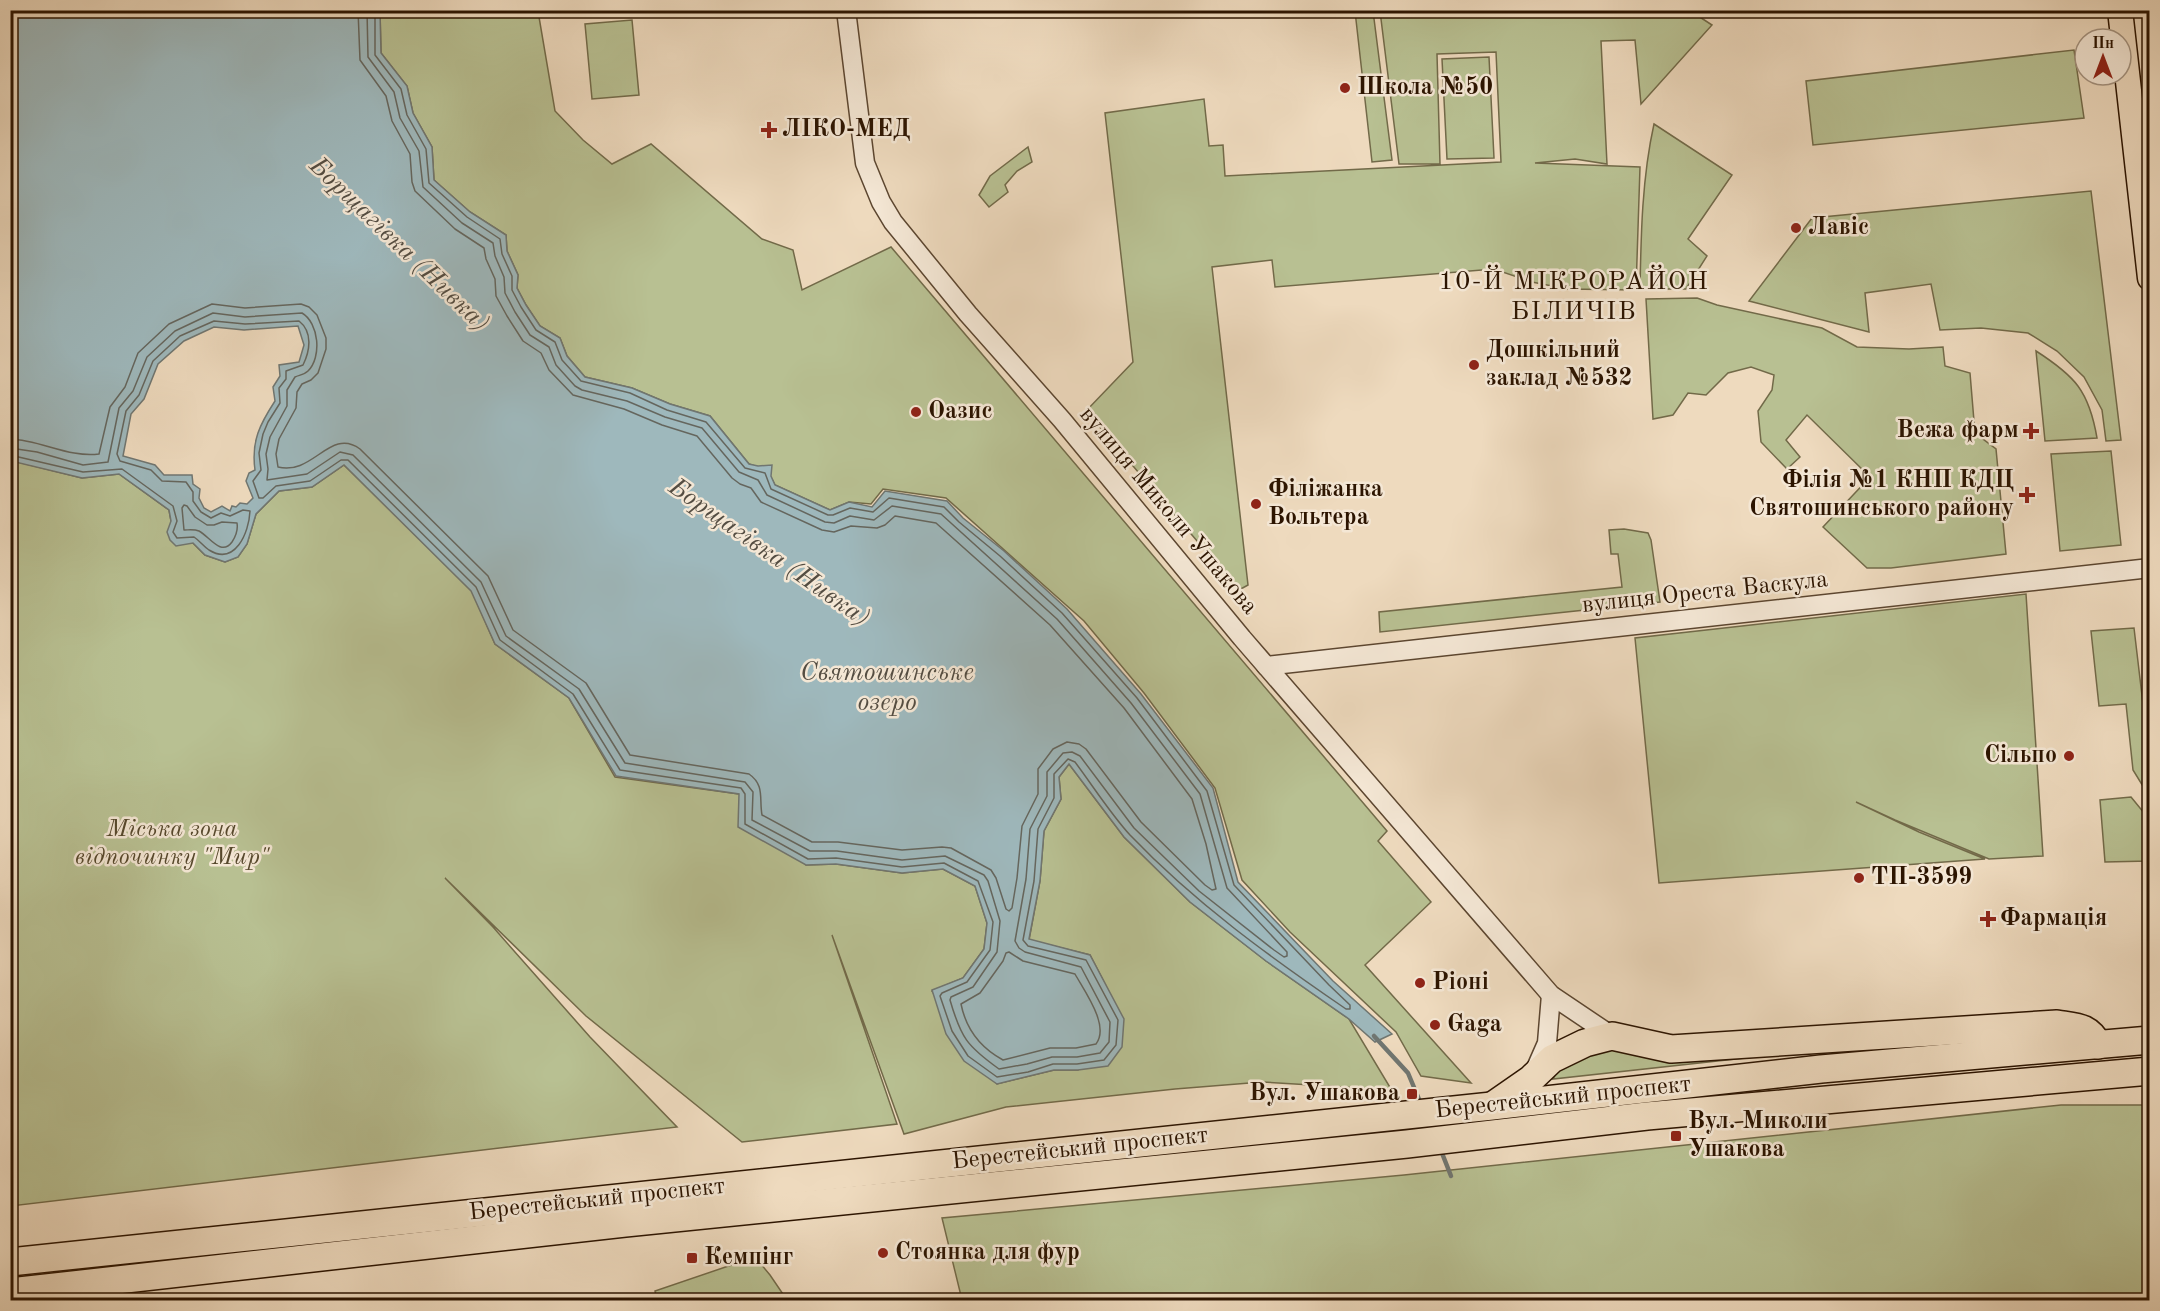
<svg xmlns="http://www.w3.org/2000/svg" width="2160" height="1311" font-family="'Old Standard TT',serif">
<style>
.green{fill:#b8c092;stroke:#726a49;stroke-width:1.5}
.water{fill:#9eb8bc;stroke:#707671;stroke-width:1.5;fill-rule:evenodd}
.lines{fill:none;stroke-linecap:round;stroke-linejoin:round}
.shore{stroke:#65665e;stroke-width:1.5}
.stream{stroke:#707671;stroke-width:4.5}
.minor-casing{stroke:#5c4630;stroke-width:21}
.major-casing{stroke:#2c1400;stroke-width:27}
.highway-casing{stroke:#2c1400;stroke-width:30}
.minor{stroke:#f4e7d5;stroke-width:18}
.major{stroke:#eedabe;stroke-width:24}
.highway{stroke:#eedabe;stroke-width:27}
.poi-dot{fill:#8f2418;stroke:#f4e7d5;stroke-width:2}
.labels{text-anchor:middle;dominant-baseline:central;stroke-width:5;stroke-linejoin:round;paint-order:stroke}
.poi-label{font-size:24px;font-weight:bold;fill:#2c1400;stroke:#f4e7d5;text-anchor:start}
.street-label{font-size:24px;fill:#2c1400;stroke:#f4e7d5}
.park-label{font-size:24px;font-style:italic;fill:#56482c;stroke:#f4e7d5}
.water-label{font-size:26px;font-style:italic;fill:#544d42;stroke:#f4e7d5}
.neighbourhood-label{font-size:26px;letter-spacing:1.5px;fill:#2c1400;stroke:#f4e7d5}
</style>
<rect width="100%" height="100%" fill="#eedabe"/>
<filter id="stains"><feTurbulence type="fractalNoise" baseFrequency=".00333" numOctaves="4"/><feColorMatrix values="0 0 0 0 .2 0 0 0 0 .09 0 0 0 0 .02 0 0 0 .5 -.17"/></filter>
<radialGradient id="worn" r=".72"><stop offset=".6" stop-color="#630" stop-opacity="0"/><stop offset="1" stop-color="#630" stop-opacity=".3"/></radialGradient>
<g class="green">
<polygon points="1689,10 1712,25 1641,104 1635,40 1601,41 1607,164 1575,159 1535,163 1640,167 1636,290 1567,289 1532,282 1494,269 1275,287 1272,260 1212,267 1248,585 1239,590 1086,411 1133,362 1105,113 1204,99 1209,146 1223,145 1225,176 1501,162 1496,52 1437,54 1440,164 1399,164 1380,11"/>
<path d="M380,11H538L555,111L583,140L612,164L651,144L762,239L793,250L802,290L891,247L1387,831L1378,841L1431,902L1365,965L1471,1083L1421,1076L1396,1032L1290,932L1242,880L1215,788L1144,693L1084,621L946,498L883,489L871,504L849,502L830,510L775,485C770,473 761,467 749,464L710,416L670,404L632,388L585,377L567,356L560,338L540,326L526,305L517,288L518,275L507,251L506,235L470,212L434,180L432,147L413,113L407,86L381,53Z"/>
<polygon points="1355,11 1373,11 1392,160 1372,162"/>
<polygon points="632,20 639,95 592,99 585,24"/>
<polygon points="2074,50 2084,118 1813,145 1806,81"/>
<polygon points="1489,57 1494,158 1447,159 1442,59"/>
<path d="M1654,124L1732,175L1688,239L1707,256L1686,289H1640C1641,234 1642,178 1654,124Z"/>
<polygon points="1028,147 1032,162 1017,171 1005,185 1008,192 989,207 979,195 990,176"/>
<polygon points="2091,191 2121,440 2106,441 2102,410 2084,377 2057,351 2028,333 1981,328 1940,330 1931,284 1865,293 1869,332 1749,301 1812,218"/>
<polygon points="1697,298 1717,305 1822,328 1857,347 1909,349 1943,347 1945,366 1970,373 1975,433 1996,449 2006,554 1891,568 1867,568 1823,527 1870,477 1807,415 1786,440 1800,457 1787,469 1761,442 1758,411 1772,390 1774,375 1751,367 1728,373 1706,395 1688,393 1673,415 1653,419 1646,299"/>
<path d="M2036,351C2075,376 2089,391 2097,438L2045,441Z"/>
<polygon points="2111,451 2121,545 2060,551 2051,454"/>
<polygon points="10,460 82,478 119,474 169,510 171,521 205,555 225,562 238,557 247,544 256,514 279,491 312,487 344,465 472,591 495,644 569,698 615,777 739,794 806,865 836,864 902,873 943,869 975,886 987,923 984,949 963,978 932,991 997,1084 1054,1070 1078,1070 1106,986 1090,955 1029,940 1040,881 1044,831 1061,799 1059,777 1069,764 1124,837 1190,902 1266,961 1349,1019 1394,1094 1361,1088 1262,1082 1175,1089 1006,1107 904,1134 832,935 897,1124 742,1142 586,1016 445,878 493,927 590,1037 677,1127 11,1206"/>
<polygon points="1624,529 1648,533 1651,540 1660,602 1380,632 1379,612 1622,587 1618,554 1611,554 1609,530"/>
<polygon points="2026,594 2043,856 1989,859 1895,820 1856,802 1919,832 1985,859 1659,883 1635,638"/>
<polygon points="2134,628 2149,755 2149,796 2133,770 2126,704 2099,706 2091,631"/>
<polygon points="2131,797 2149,819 2149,861 2105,862 2100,800"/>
<polygon points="1598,1049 1754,1057 1553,1079 1558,1070"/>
<polygon points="2061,1105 2149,1105 2150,1273 2144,1275 2149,1287 2149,1300 962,1300 942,1218 1404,1175"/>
<polygon points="755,1257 770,1275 787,1300 657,1300 655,1291"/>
</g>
<path class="water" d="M10,11H380L381,53L407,86L413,113L432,147L434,180L470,212L506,235L507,251L518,275L517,288L526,305L540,326L560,338L567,356L585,377L632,388L670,404L710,416L749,464L758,466L772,465L771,476L775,485L830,510L849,502L872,507L885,491L947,501L963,518L1004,551L1067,609L1141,694L1213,788L1238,882L1333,981L1392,1034L1375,1042L1349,1019L1266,961L1190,902L1124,837L1069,764L1059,777L1061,799L1044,831L1040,881L1029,939L1090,955L1124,1019L1122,1047L1108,1066L1078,1070H1054L997,1084L964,1061L946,1034L932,990L963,978L984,949L987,923L975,886L943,869L902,873L836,864L806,865L738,827L739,794L616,776L569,698L495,644L471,591L344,465L312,487L279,491L256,514L247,544L238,557L225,562L205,555L193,543L176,546L170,540L167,532L171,521L169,510L119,474L82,478L11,461ZM298,326L304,345L299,362L279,365L280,376L273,387L275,401C260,424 251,441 255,470L249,473L246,481L253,498L247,504L240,503L236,507L232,506L230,511L222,506L211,512L204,508L199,498L200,489L193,484L192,475H164L155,465L123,456L131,414L144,399L158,364L184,341L214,327L244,330Z"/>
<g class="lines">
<g class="shore">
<path d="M10,439C41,440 69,458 99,454L110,407L125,387L138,353L169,324L212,304L245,308L301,304L309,307L317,315L326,338V349L318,373L311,380L302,384L297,392L296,408L279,439L276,454L278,467C313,476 330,427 360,449L488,576L513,630L586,683L630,755L749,774C765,785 759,799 762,815L812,842H838L902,850L942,847L951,848L991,870L996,878L1006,909L1009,911L1012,908L1017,878L1022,826L1038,794V769L1053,749L1067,742L1079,744L1086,749L1141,822L1205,885L1212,890L1216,889L1206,844L1192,799L1124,708L1050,625L936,523L895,516L885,525L877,528L851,526L834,532L822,530L761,502L751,488L740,484L732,478L697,436L662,425L624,409L573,395L549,370L541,353L523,341L507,316L496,296L495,279L486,259L484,248L455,229L415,191L412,182L410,154L392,121L386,96L360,60L358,10"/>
<path d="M10,448L37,452L83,465L108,462L119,408L133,391L147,357L175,331L213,313L245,317L302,313C319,323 322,357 308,371C304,375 299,375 295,377L287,390V406L270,437L266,454L268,469L267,480L307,474L340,452L353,455L481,582L506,636L579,689L625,763L745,782L753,792L752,820L810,851H837L902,860L945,856L984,875L988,881L1000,921L997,952L973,987L951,997L950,1000C961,1038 967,1046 999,1069L1027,1064L1052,1057H1077L1100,1053L1109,1042L1110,1022L1081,967L1025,952L1019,948L1015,941L1026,879L1030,829L1047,796V772L1063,753L1072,752L1080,756L1134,828L1199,891L1274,950L1284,957L1287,956V952L1227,888L1200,794L1131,703L1057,619L941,514L892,506L874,520L850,516L834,523L825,522L767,495L758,480L739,472L702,428L665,417L627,401L582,390L575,386L556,365L549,347L530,335L515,312L505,293L504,277L495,256L493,243L462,223L423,187L419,151L400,118L394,92L368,57L367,10"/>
<path d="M10,455L83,472L122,469L173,506L177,521L173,532L177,538L194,537C200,541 203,546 209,550C235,566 249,533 250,511L243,510L230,516L221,513L211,518L201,512L193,501V492L186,482L162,481L151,470L120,461L117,454L126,411L139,395L153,361L180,336L214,321L245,324L299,321C313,332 310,351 303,365L286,371V379L279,388L280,403L268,422L263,434L259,453L261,470L253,481L259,498H263L276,486L310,481L341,460H348L476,587L500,640L573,694L620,770L741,788L745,794V824L808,859L836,858L902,867L944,863L978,881L993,922L990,950L967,982L942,993L940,996L952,1031L968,1056L997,1077L1028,1072L1053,1064H1077L1104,1060L1116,1045L1118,1020L1086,960L1028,946L1023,940L1034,881L1038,829L1054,798V774L1068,759L1075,762C1093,786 1110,813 1130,835C1195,903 1270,957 1346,1009H1350V1005L1329,985L1234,885L1207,791L1137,698L1062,613L1000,556L959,522L944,507L889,498L873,512L850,508L833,515H828L771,489L765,473L745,468L706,422L667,410L630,393L581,381L562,360L555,342L536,330L521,307L512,290V276L502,254L500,239L467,217L429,183L426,149L407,115L401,89L375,55V10"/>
<path d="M184,505L187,506L195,517L207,525H214L222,522L237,523C238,529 236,536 232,542C221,557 209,536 199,531C194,529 189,530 184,530L182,508Z"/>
<path d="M1009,952L1023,961L1075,974C1085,992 1110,1026 1096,1044L1076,1048H1050L1003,1060C981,1048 966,1029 961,1004L980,993L1003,961L1006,953Z"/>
</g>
<g class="stream">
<polyline points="1374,1036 1408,1073 1421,1104"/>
<polyline points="1440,1148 1451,1176"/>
</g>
<defs>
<g id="minor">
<polyline points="846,10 865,163 881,202 893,222 968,314 1062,420 1242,638 1551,995 1612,1036"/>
<polyline points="1266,666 2150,568"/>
<polyline points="1536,1068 1547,1043 1551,995"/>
</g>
<polyline id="major" points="2120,10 2150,278"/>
<g id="highway">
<path d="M1495,1104L1531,1079L1552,1059L1585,1043L1612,1036L1671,1049L2057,1024C2076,1027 2089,1026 2098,1045"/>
<polyline points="10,1262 1492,1106 1821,1069 2150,1040"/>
<polyline points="10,1292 625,1223 1407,1144 1647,1116 2150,1071"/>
</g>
</defs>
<use href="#minor" class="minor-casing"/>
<use href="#major" class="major-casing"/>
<use href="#highway" class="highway-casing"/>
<use href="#minor" class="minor"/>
<use href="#major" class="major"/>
<use href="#highway" class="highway"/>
</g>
<g class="poi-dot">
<circle cx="1345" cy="88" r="6"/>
<path d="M766 121h6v6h6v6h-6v6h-6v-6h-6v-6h6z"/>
<circle cx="1796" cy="228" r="6"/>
<circle cx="1474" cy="365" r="6"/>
<circle cx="916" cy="412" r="6"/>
<path d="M2028 422h6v6h6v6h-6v6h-6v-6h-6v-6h6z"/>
<path d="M2024 486h6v6h6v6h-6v6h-6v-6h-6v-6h6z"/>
<circle cx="1256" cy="504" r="6"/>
<circle cx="2069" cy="756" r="6"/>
<circle cx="1859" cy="878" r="6"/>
<path d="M1985 910h6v6h6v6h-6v6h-6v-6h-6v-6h6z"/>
<circle cx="1420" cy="983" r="6"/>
<circle cx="1435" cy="1025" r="6"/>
<rect x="1406" y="1088" width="12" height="12" rx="3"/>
<rect x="1670" y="1130" width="12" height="12" rx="3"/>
<circle cx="883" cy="1253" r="6"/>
<rect x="686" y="1252" width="12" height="12" rx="3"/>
</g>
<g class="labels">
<g class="poi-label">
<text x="1357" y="88">Школа №50</text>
<text x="782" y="130">ЛІКО-МЕД</text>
<text x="1808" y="228">Лавіс</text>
<text x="1486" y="351">Дошкільний<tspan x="1486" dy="28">заклад №532</tspan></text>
<text x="928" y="412">Оазис</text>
<text x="2019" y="431" text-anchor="end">Вежа фарм</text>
<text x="2014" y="481" text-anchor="end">Філія №1 КНП КДЦ<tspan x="2014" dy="28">Святошинського району</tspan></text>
<text x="1268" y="490">Філіжанка<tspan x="1268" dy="28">Вольтера</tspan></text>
<text x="2057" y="756" text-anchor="end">Сільпо</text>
<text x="1871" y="878">ТП-3599</text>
<text x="2000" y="919">Фармація</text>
<text x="1432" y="983">Ріоні</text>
<text x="1447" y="1025">Gaga</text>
<text x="1400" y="1094" text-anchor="end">Вул. Ушакова</text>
<text x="1688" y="1122">Вул. Миколи<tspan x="1688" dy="28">Ушакова</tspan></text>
<text x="895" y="1253">Стоянка для фур</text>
<text x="704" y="1258">Кемпінг</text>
</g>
<g class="street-label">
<text transform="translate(1168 511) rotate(50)">вулиця Миколи Ушакова</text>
<text transform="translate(1705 593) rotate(-6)">вулиця Ореста Васкула</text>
<text transform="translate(1563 1098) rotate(-6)">Берестейський проспект</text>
<text transform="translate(1080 1149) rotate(-6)">Берестейський проспект</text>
<text transform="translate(597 1200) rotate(-6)">Берестейський проспект</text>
</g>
<g class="park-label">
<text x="172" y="830">Міська зона<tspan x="172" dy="28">відпочинку "Мир"</tspan></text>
</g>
<g class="water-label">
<text transform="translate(399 245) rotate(44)">Борщагівка (Нивка)</text>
<text transform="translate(769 553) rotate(35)">Борщагівка (Нивка)</text>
<text x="887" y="673">Святошинське<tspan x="887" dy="30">озеро</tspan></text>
</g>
<g class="neighbourhood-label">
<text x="1574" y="282">10-Й МІКРОРАЙОН<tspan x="1574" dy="30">БІЛИЧІВ</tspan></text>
</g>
</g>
<rect width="2160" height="1311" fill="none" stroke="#eedabe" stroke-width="36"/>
<rect x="12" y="12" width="2136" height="1287" fill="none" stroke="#2c1400" stroke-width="3"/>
<rect x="18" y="18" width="2124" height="1275" fill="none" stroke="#2c1400" stroke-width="1.5"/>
<g transform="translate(2103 57)"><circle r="28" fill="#f4e7d5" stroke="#a49380" stroke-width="1.5"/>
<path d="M0-4.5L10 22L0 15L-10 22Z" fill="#8f2418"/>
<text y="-9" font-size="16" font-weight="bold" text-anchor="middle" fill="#2c1400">Пн</text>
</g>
<rect width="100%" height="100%" filter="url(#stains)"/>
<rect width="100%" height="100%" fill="url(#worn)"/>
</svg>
